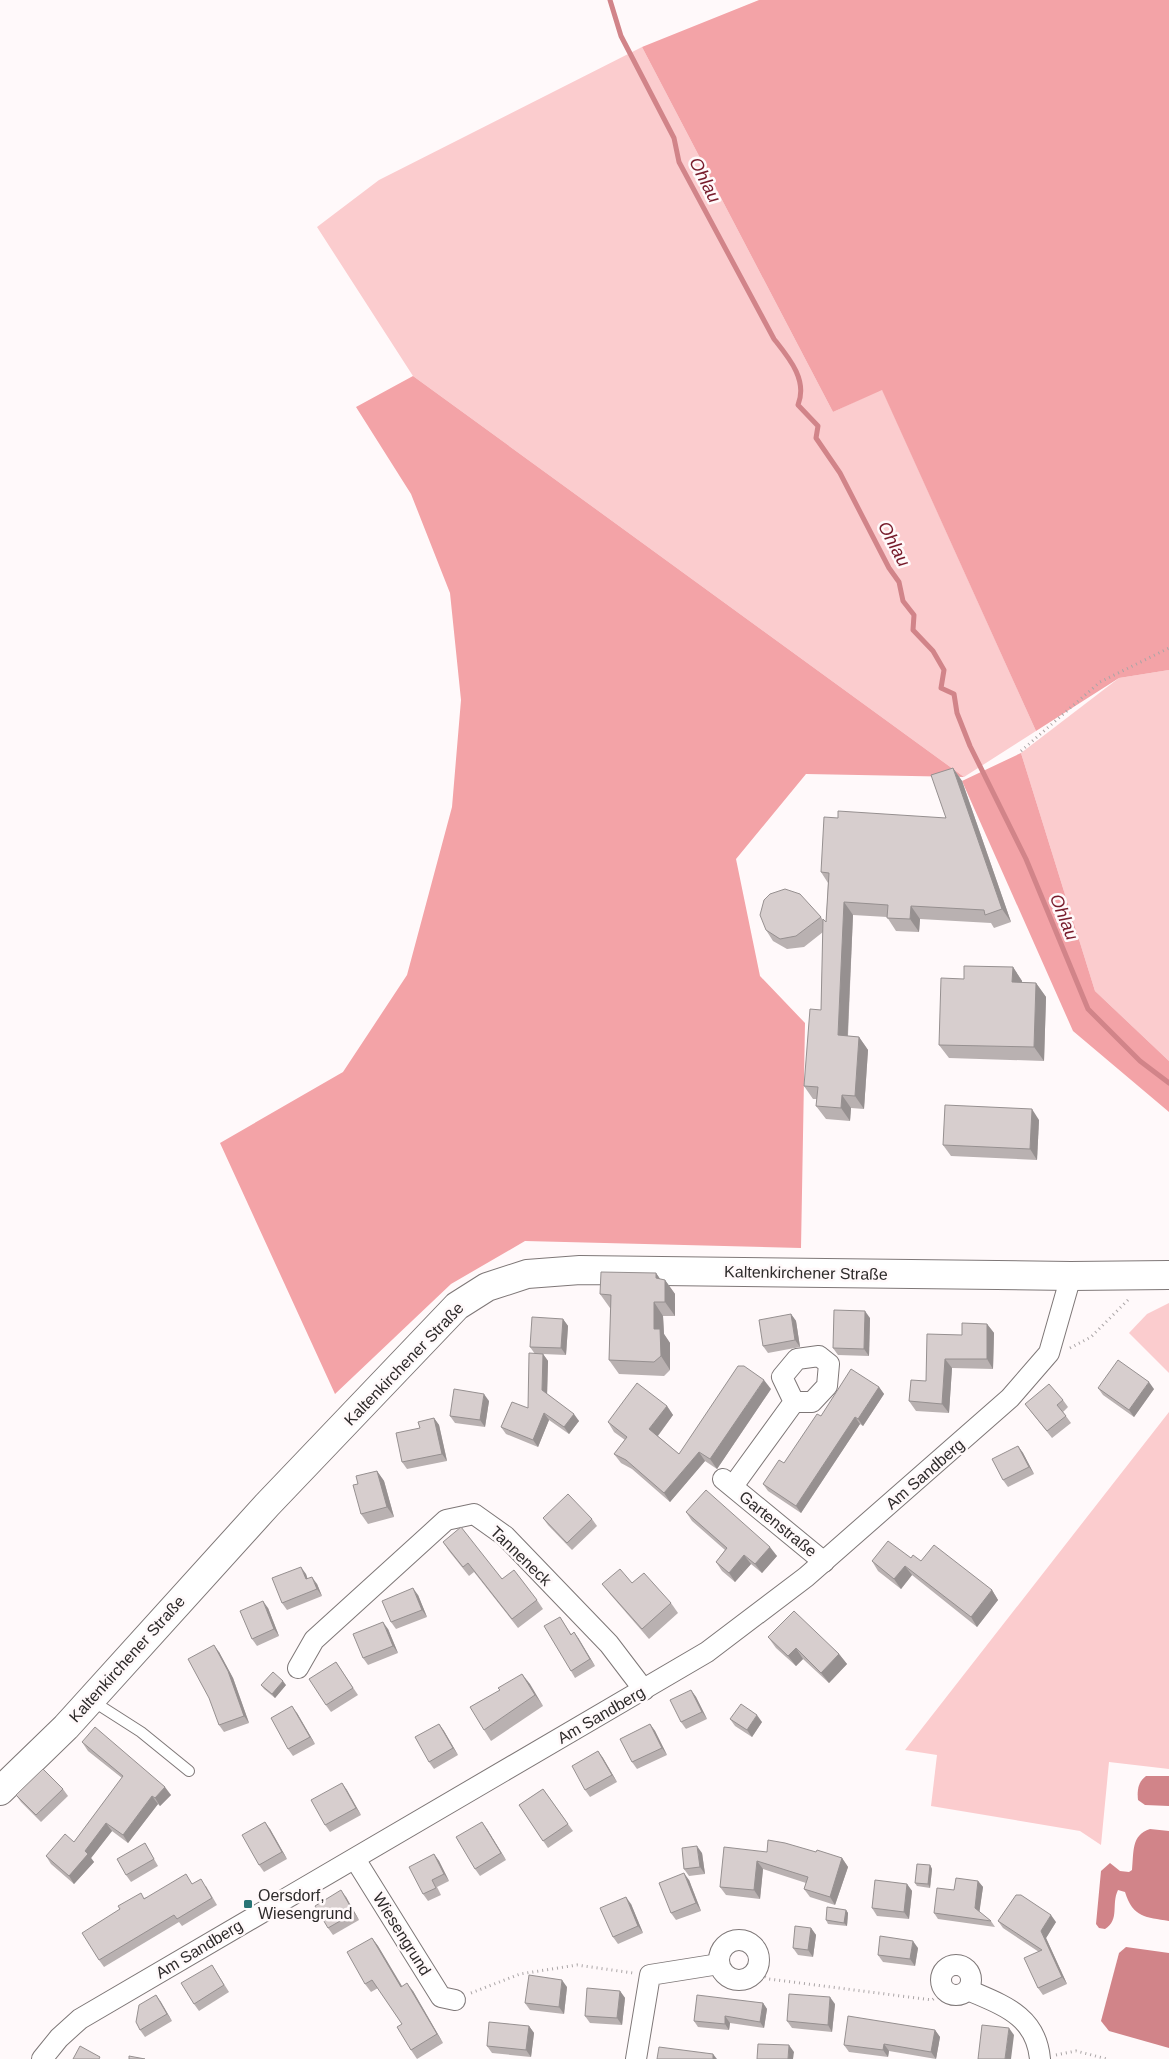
<svg xmlns="http://www.w3.org/2000/svg" width="1169" height="2059" font-family="Arial,sans-serif">
<style>
.green{fill:#fbccce}
.forest{fill:#f3a3a7}
.water{fill:#d18489}
.lines{fill:none;stroke-linecap:round;stroke-linejoin:round}
.stream{stroke:#d18489;stroke-width:5}
.service-casing{stroke:#7e7777;stroke-width:12}
.minor-casing{stroke:#7e7777;stroke-width:22}
.secondary-casing{stroke:#7e7777;stroke-width:30}
.path{stroke:#aaa5a6;stroke-width:3;stroke-dasharray:1 4;stroke-linecap:butt}
.service{stroke:#fff;stroke-width:10}
.minor{stroke:#fff;stroke-width:20}
.secondary{stroke:#fff;stroke-width:28}
.wall{fill:#b9b1b1}
.shaded-wall{fill:#969090}
.building{fill:#d7cece;stroke:#969090}
.poi-dot{fill:#297374;stroke:#fff9fa;stroke-width:2}
.labels{text-anchor:middle;dominant-baseline:central;stroke-width:5;stroke-linejoin:round;paint-order:stroke}
.street-label{font-size:16px;fill:#2e2b2b;stroke:#fff9fa}
.poi-label{font-size:16px;fill:#2e2b2b;stroke:#fff9fa;text-anchor:start}
.water-label{font-size:18px;font-style:italic;fill:#771b2b;stroke:#fff9fa}
</style>
<rect width="100%" height="100%" fill="#fff9fa"/>
<g class="green">
<polygon points="642,47 833,412 882,389 1036,731 964,777 413,376 317,227 379,180"/>
<polygon points="1169,670 1169,1061 1095,991 1021,753 1119,678"/>
<polygon points="1169,1303 1169,1373 1129,1333 1147,1314"/>
<polygon points="1169,1412 1169,1769 1109,1762 1101,1845 1080,1831 931,1806 937,1755 905,1750"/>
</g>
<g class="forest">
<polygon points="759,0 1169,0 1169,670 1119,678 1036,731 882,390 833,412 642,47"/>
<polygon points="413,376 964,777 806,774 736,859 760,976 805,1023 801,1248 525,1241 451,1284 335,1394 220,1143 343,1072 407,975 452,807 461,700 450,593 411,494 356,407"/>
<polygon points="1021,753 1095,991 1169,1061 1169,1112 1073,1031 962,781"/>
</g>
<g class="water">
<path d="M1146,1776H1169V1806L1145,1805L1138,1800C1137,1790 1138,1782 1146,1776Z"/>
<path d="M1150,1829L1169,1831V1921C1146,1917 1133,1918 1125,1892L1118,1890C1111,1904 1120,1920 1105,1929L1099,1928L1096,1924L1101,1871L1110,1863L1120,1871L1129,1872L1132,1870C1134,1852 1131,1835 1150,1829Z"/>
<polygon points="1126,1947 1169,1953 1169,2048 1109,2031 1101,2021 1119,1953"/>
</g>
<g class="lines">
<path class="stream" d="M610,0L621,36L674,138L679,162L774,339C789,358 808,380 798,405L818,426L816,438L840,473L889,568L899,582L903,601L914,615L913,630L933,651L944,670L941,688L954,694L957,713L970,746L1026,859L1088,1009L1140,1061L1169,1083"/>
<defs>
<polyline id="service" points="91,1700 141,1732 189,1771"/>
<g id="minor">
<polyline points="723,1479 824,1562"/>
<polyline points="733,1486 794,1402 812,1402 827,1386 829,1364 819,1356 797,1359 782,1377 794,1402"/>
<polyline points="298,1668 314,1640 446,1520 474,1514 505,1536 609,1644 644,1690"/>
<polyline points="355,1859 441,1997 455,2000"/>
<circle cx="739" cy="1960" r="20"/>
<circle cx="956" cy="1980" r="15"/>
<path d="M968,1990C1002,2005 1036,2015 1040,2059"/>
<polyline points="42,2059 59,2038 80,2019 707,1652 806,1577 1010,1398 1049,1353 1071,1276"/>
<polyline points="636,2059 650,1975 719,1964"/>
</g>
<polyline id="secondary" points="0,1791 66,1727 267,1505 457,1306 487,1287 527,1274 580,1270 1071,1276 1169,1275"/>
</defs>
<use href="#service" class="service-casing"/>
<use href="#minor" class="minor-casing"/>
<use href="#secondary" class="secondary-casing"/>
<g class="path">
<polyline points="1021,751 1100,682 1169,648"/>
<polyline points="1070,1348 1091,1337 1130,1298"/>
<polyline points="756,1972 769,1979 932,2000 945,1990"/>
<polyline points="471,1993 520,1974 577,1965 633,1973"/>
<polyline points="1056,2055 1076,2051 1107,2059"/>
</g>
<use href="#service" class="service"/>
<use href="#minor" class="minor"/>
<use href="#secondary" class="secondary"/>
</g>
<g class="wall">
<polygon points="953,768 962,781 1011,922 994,928 991,923 920,919 919,932 896,931 887,917 853,915 848,1036 859,1037 868,1050 864,1109 851,1108 850,1121 826,1119 816,1106 817,1099 813,1099 804,1086 821,1010 823,932 804,947 787,949 773,941 766,930 821,917 823,920 826,922 828,883 821,872 838,818 946,818"/>
<polygon points="1013,967 1022,981 1022,982 1036,983 1046,997 1044,1061 949,1058 939,1045 964,979"/>
<polygon points="1039,1120 1037,1160 951,1156 943,1145"/>
<polygon points="656,1273 660,1279 665,1280 675,1294 675,1316 663,1316 664,1334 670,1343 670,1370 664,1376 619,1374 609,1360 611,1308 610,1308 600,1294"/>
<polygon points="791,1314 796,1321 800,1347 768,1353 763,1346"/>
<polygon points="870,1318 869,1356 838,1355 833,1348"/>
<polygon points="563,1319 568,1326 566,1355 543,1354 548,1361 547,1394 579,1421 569,1434 549,1420 538,1447 506,1434 501,1427 528,1408 535,1354 530,1347"/>
<polygon points="987,1324 994,1333 993,1369 952,1368 949,1413 916,1411 909,1401 926,1381 962,1335"/>
<polygon points="879,1387 884,1394 863,1426 860,1424 801,1513 768,1491 763,1484 784,1463 821,1416"/>
<polygon points="1098,1388 1154,1389 1134,1417 1103,1395"/>
<polygon points="771,1389 717,1469 705,1461 670,1502 632,1469 621,1463 614,1454 625,1440 614,1432 608,1422 667,1406 673,1415 658,1436 679,1454"/>
<polygon points="1063,1400 1068,1407 1063,1412 1071,1423 1052,1438 1025,1404"/>
<polygon points="489,1401 485,1427 455,1423 450,1416"/>
<polygon points="434,1418 439,1425 447,1461 407,1469 402,1462 420,1428"/>
<polygon points="1018,1446 1023,1453 1034,1474 1008,1487 1003,1480"/>
<polygon points="377,1471 384,1481 394,1517 368,1524 361,1514 358,1484"/>
<polygon points="686,1512 777,1556 762,1573 751,1564 735,1582 722,1571 716,1562 725,1550 692,1521"/>
<polygon points="543,1518 592,1519 597,1526 572,1550 548,1525"/>
<polygon points="443,1542 537,1600 543,1609 518,1628 474,1572 469,1576 449,1551"/>
<polygon points="911,1558 992,1590 998,1600 977,1627 912,1575 901,1589 878,1571 872,1561"/>
<polygon points="306,1574 307,1579 317,1584 322,1596 287,1610 282,1603"/>
<polygon points="632,1583 671,1603 678,1613 649,1639 610,1594 602,1584"/>
<polygon points="418,1595 427,1617 396,1629 391,1622"/>
<polygon points="268,1608 279,1636 257,1646 252,1639"/>
<polygon points="560,1617 571,1634 574,1632 595,1666 575,1678 571,1671"/>
<polygon points="388,1629 398,1653 368,1665 363,1658"/>
<polygon points="768,1637 839,1654 847,1664 829,1683 803,1659 796,1666 776,1648"/>
<polygon points="219,1652 233,1678 249,1723 224,1732 219,1725"/>
<polygon points="336,1662 358,1695 331,1712 326,1705"/>
<polygon points="522,1674 543,1706 491,1741 484,1730 500,1690"/>
<polygon points="261,1685 286,1685 275,1698 264,1689"/>
<polygon points="691,1690 696,1697 707,1719 686,1729 681,1722"/>
<polygon points="297,1713 315,1744 293,1756 288,1749"/>
<polygon points="730,1719 762,1722 752,1737 735,1726"/>
<polygon points="439,1724 444,1731 458,1755 434,1769 429,1762"/>
<polygon points="650,1724 655,1731 667,1755 637,1769 632,1762"/>
<polygon points="82,1742 171,1795 160,1806 158,1804 128,1843 112,1831 91,1858 94,1862 74,1884 51,1864 46,1856 74,1842 122,1778 88,1751"/>
<polygon points="598,1751 603,1758 617,1782 590,1797 585,1790"/>
<polygon points="342,1783 361,1815 330,1832 325,1825"/>
<polygon points="63,1789 68,1796 41,1822 21,1802 16,1795"/>
<polygon points="543,1789 573,1831 548,1848 519,1805"/>
<polygon points="270,1829 287,1859 264,1872 259,1865"/>
<polygon points="487,1829 506,1860 480,1876 475,1869"/>
<polygon points="145,1843 158,1866 131,1882 126,1875"/>
<polygon points="767,1852 816,1852 842,1858 848,1867 835,1905 810,1897 804,1889 806,1883 763,1869 760,1899 726,1895 720,1887"/>
<polygon points="702,1853 705,1874 689,1876 684,1869"/>
<polygon points="434,1854 439,1861 449,1881 437,1887 441,1895 428,1901 423,1894"/>
<polygon points="930,1865 932,1869 930,1888 917,1886 915,1883"/>
<polygon points="689,1880 701,1911 676,1920 671,1913"/>
<polygon points="978,1881 983,1887 979,1912 991,1921 995,1927 938,1919 934,1913 954,1890"/>
<polygon points="193,1884 206,1886 217,1905 182,1926 179,1922 104,1967 99,1960 144,1898"/>
<polygon points="907,1884 912,1891 909,1919 877,1916 872,1908"/>
<polygon points="346,1897 359,1920 333,1935 328,1928"/>
<polygon points="631,1904 643,1933 618,1944 613,1937"/>
<polygon points="846,1910 848,1913 847,1926 828,1924 826,1920"/>
<polygon points="998,1921 1056,1922 1046,1938 1067,1984 1043,1995 1038,1988 1039,1952 1003,1928"/>
<polygon points="811,1928 816,1935 813,1957 798,1955 793,1948"/>
<polygon points="372,1938 378,1946 402,1986 413,1991 443,2043 417,2059 411,2050 402,2024 378,1988 371,1992 365,1984"/>
<polygon points="918,1948 915,1966 883,1962 878,1955"/>
<polygon points="212,1965 229,1992 199,2011 194,2004"/>
<polygon points="567,1987 564,2014 530,2010 525,2003"/>
<polygon points="620,1991 625,1998 622,2025 590,2023 585,2016"/>
<polygon points="156,1995 172,2021 145,2037 140,2030"/>
<polygon points="763,2003 767,2009 764,2028 730,2023 729,2030 698,2027 694,2021"/>
<polygon points="835,2004 832,2032 792,2028 787,2021"/>
<polygon points="529,2026 534,2033 531,2057 492,2053 487,2046"/>
<polygon points="935,2030 940,2037 936,2059 889,2051 888,2057 849,2052 844,2045"/>
</g>
<g class="shaded-wall">
<polygon points="953,768 962,781 1011,922 1002,909"/>
<polygon points="844,902 853,915 847,1048 838,1035"/>
<polygon points="911,906 920,919 919,932 910,919"/>
<polygon points="1013,967 1022,981 1022,996 1012,982"/>
<polygon points="1036,983 1046,997 1044,1061 1034,1047"/>
<polygon points="859,1037 868,1050 864,1109 855,1096"/>
<polygon points="842,1095 851,1108 850,1121 841,1108"/>
<polygon points="1032,1109 1039,1120 1037,1160 1030,1149"/>
<polygon points="656,1273 665,1286 665,1280 675,1294 675,1316 665,1302 656,1278"/>
<polygon points="654,1302 663,1316 664,1334 670,1343 670,1370 661,1356 654,1329"/>
<polygon points="865,1311 870,1318 869,1356 864,1349"/>
<polygon points="791,1314 796,1321 800,1347 795,1340"/>
<polygon points="563,1319 568,1326 566,1355 561,1348"/>
<polygon points="987,1324 994,1333 993,1369 987,1359"/>
<polygon points="543,1354 548,1361 547,1397 542,1390"/>
<polygon points="945,1359 952,1368 949,1413 942,1404"/>
<polygon points="764,1380 771,1389 717,1469 710,1459"/>
<polygon points="1149,1382 1154,1389 1134,1417 1129,1410"/>
<polygon points="879,1387 884,1394 863,1426 858,1419"/>
<polygon points="484,1394 489,1401 485,1427 480,1420"/>
<polygon points="667,1406 673,1415 656,1438 649,1429"/>
<polygon points="544,1413 549,1420 538,1447 533,1440"/>
<polygon points="574,1414 579,1421 569,1434 564,1427"/>
<polygon points="855,1417 860,1424 801,1513 796,1506"/>
<polygon points="434,1418 439,1425 447,1461 442,1454"/>
<polygon points="1018,1446 1023,1453 1034,1474 1029,1467"/>
<polygon points="699,1452 705,1461 670,1502 664,1493"/>
<polygon points="377,1471 384,1481 394,1517 387,1507"/>
<polygon points="770,1547 777,1556 762,1573 755,1564"/>
<polygon points="744,1555 751,1564 735,1582 729,1573"/>
<polygon points="905,1566 912,1575 901,1589 894,1579"/>
<polygon points="301,1567 306,1574 310,1586 306,1579"/>
<polygon points="312,1577 317,1584 322,1596 317,1589"/>
<polygon points="413,1588 418,1595 427,1617 422,1610"/>
<polygon points="992,1590 998,1600 977,1627 971,1617"/>
<polygon points="263,1601 268,1608 279,1636 274,1629"/>
<polygon points="383,1622 388,1629 398,1653 393,1646"/>
<polygon points="574,1632 579,1639 595,1666 590,1659"/>
<polygon points="214,1645 219,1652 233,1678 249,1723 244,1716"/>
<polygon points="796,1648 803,1659 796,1666 788,1656"/>
<polygon points="839,1654 847,1664 829,1683 821,1673"/>
<polygon points="522,1674 530,1684 543,1706 535,1695"/>
<polygon points="283,1681 286,1685 275,1698 272,1694"/>
<polygon points="691,1690 696,1697 707,1719 702,1712"/>
<polygon points="292,1706 297,1713 315,1744 310,1737"/>
<polygon points="757,1715 762,1722 752,1737 747,1730"/>
<polygon points="439,1724 444,1731 458,1755 453,1748"/>
<polygon points="650,1724 655,1731 667,1755 662,1748"/>
<polygon points="598,1751 603,1758 617,1782 612,1775"/>
<polygon points="342,1783 347,1790 361,1815 356,1808"/>
<polygon points="165,1787 171,1795 160,1806 155,1798"/>
<polygon points="152,1796 158,1804 128,1843 123,1835"/>
<polygon points="265,1822 270,1829 287,1859 282,1852"/>
<polygon points="482,1822 487,1829 506,1860 501,1853"/>
<polygon points="106,1823 112,1831 91,1858 94,1862 74,1884 69,1876 85,1851"/>
<polygon points="697,1846 702,1853 705,1874 700,1867"/>
<polygon points="434,1854 439,1861 449,1881 444,1874"/>
<polygon points="842,1858 848,1867 835,1905 830,1897"/>
<polygon points="757,1861 763,1869 760,1899 754,1890"/>
<polygon points="930,1865 932,1869 930,1888 928,1884"/>
<polygon points="684,1873 689,1880 701,1911 696,1903"/>
<polygon points="978,1881 983,1887 979,1915 975,1908"/>
<polygon points="907,1884 912,1891 909,1919 904,1912"/>
<polygon points="341,1890 346,1897 359,1920 354,1913"/>
<polygon points="626,1897 631,1904 643,1933 638,1926"/>
<polygon points="846,1910 848,1913 847,1926 844,1923"/>
<polygon points="1051,1915 1056,1922 1046,1938 1067,1984 1062,1977 1041,1931"/>
<polygon points="811,1928 816,1935 813,1957 808,1950"/>
<polygon points="372,1938 378,1946 407,1995 401,1987"/>
<polygon points="913,1941 918,1948 915,1966 910,1959"/>
<polygon points="562,1980 567,1987 564,2014 559,2007"/>
<polygon points="407,1983 413,1991 443,2043 437,2034"/>
<polygon points="620,1991 625,1998 622,2025 617,2018"/>
<polygon points="156,1995 161,2002 172,2021 167,2014"/>
<polygon points="830,1997 835,2004 832,2032 828,2025"/>
<polygon points="763,2003 767,2009 764,2028 760,2022"/>
<polygon points="725,2016 730,2023 729,2030 725,2024"/>
<polygon points="529,2026 534,2033 531,2057 526,2050"/>
<polygon points="1009,2028 1014,2035 1011,2059 1005,2059"/>
<polygon points="935,2030 940,2037 936,2059 931,2052"/>
<polygon points="884,2044 889,2051 888,2057 883,2050"/>
<polygon points="789,2045 794,2052 793,2059 788,2059"/>
<polygon points="713,2054 717,2059 713,2059"/>
</g>
<g class="building">
<polygon points="953,768 1002,909 985,915 984,910 911,906 910,919 887,918 888,905 844,902 838,1035 859,1037 855,1096 842,1095 841,1108 816,1106 818,1087 804,1086 810,1009 821,1010 823,919 826,922 829,873 821,872 824,817 838,818 838,811 946,818 931,775"/>
<polygon points="785,889 800,894 821,917 796,936 780,939 766,930 760,915 764,900 770,894"/>
<polygon points="964,966 1013,967 1012,982 1036,983 1034,1047 939,1045 941,978 964,979"/>
<polygon points="945,1105 1032,1109 1030,1149 943,1145"/>
<polygon points="601,1272 656,1273 656,1278 665,1280 665,1302 654,1302 654,1329 660,1329 661,1356 654,1362 609,1360 611,1295 600,1294"/>
<polygon points="834,1310 865,1311 864,1349 833,1348"/>
<polygon points="791,1314 795,1340 763,1346 759,1320"/>
<polygon points="532,1317 563,1319 561,1348 530,1347"/>
<polygon points="962,1323 987,1324 987,1359 945,1359 942,1404 909,1401 911,1380 926,1381 927,1334 962,1335"/>
<polygon points="529,1353 543,1354 542,1390 574,1414 564,1427 544,1413 533,1440 501,1427 512,1402 528,1408"/>
<polygon points="1118,1360 1149,1382 1129,1410 1098,1388"/>
<polygon points="738,1366 744,1366 764,1380 710,1459 699,1452 664,1493 626,1460 614,1454 627,1437 608,1422 637,1383 667,1406 649,1429 679,1454"/>
<polygon points="851,1369 879,1387 858,1419 855,1417 796,1506 763,1484 779,1460 784,1463 817,1414 821,1416"/>
<polygon points="1049,1384 1063,1400 1057,1405 1066,1416 1047,1431 1025,1404"/>
<polygon points="454,1389 484,1394 480,1420 450,1416"/>
<polygon points="434,1418 442,1454 402,1462 396,1433 420,1428 418,1422"/>
<polygon points="1018,1446 1029,1467 1003,1480 992,1459"/>
<polygon points="377,1471 387,1507 361,1514 353,1485 358,1484 356,1476"/>
<polygon points="706,1490 770,1547 755,1564 744,1555 729,1573 716,1562 727,1548 686,1512"/>
<polygon points="568,1494 592,1519 567,1543 543,1518"/>
<polygon points="461,1527 502,1579 514,1570 537,1600 512,1619 468,1563 463,1567 443,1542"/>
<polygon points="888,1541 911,1558 913,1555 921,1561 934,1545 992,1590 971,1617 905,1566 894,1579 872,1561"/>
<polygon points="301,1567 306,1579 312,1577 317,1589 282,1603 272,1578"/>
<polygon points="620,1569 632,1583 644,1573 671,1603 642,1629 602,1584"/>
<polygon points="413,1588 422,1610 391,1622 382,1601"/>
<polygon points="263,1601 274,1629 252,1639 240,1611"/>
<polygon points="794,1611 839,1654 821,1673 796,1648 788,1656 768,1637"/>
<polygon points="560,1617 571,1635 574,1632 590,1659 571,1671 544,1626"/>
<polygon points="383,1622 393,1646 363,1658 353,1634"/>
<polygon points="214,1645 228,1671 244,1716 219,1725 209,1698 188,1659"/>
<polygon points="336,1662 353,1688 326,1705 309,1679"/>
<polygon points="273,1672 283,1681 272,1694 261,1685"/>
<polygon points="522,1674 535,1695 484,1730 470,1707 500,1690 498,1688"/>
<polygon points="691,1690 702,1712 681,1722 670,1700"/>
<polygon points="741,1704 757,1715 747,1730 730,1719"/>
<polygon points="292,1706 310,1737 288,1749 271,1718"/>
<polygon points="439,1724 453,1748 429,1762 415,1737"/>
<polygon points="650,1724 662,1748 632,1762 620,1739"/>
<polygon points="95,1727 165,1787 155,1798 152,1796 123,1835 106,1823 85,1851 88,1854 69,1876 46,1856 65,1834 74,1842 123,1776 82,1742"/>
<polygon points="598,1751 612,1775 585,1790 572,1766"/>
<polygon points="43,1769 63,1789 36,1815 16,1795"/>
<polygon points="342,1783 356,1808 325,1825 311,1800"/>
<polygon points="543,1789 568,1824 543,1841 519,1805"/>
<polygon points="265,1822 282,1852 259,1865 242,1835"/>
<polygon points="482,1822 501,1853 475,1869 456,1837"/>
<polygon points="768,1840 785,1843 816,1852 817,1850 842,1858 830,1897 804,1889 808,1877 757,1861 754,1890 720,1887 724,1847 767,1852"/>
<polygon points="145,1843 154,1859 126,1875 117,1859"/>
<polygon points="697,1846 700,1867 684,1869 682,1848"/>
<polygon points="434,1854 444,1874 432,1880 436,1888 423,1894 409,1867"/>
<polygon points="917,1864 930,1865 928,1884 915,1883"/>
<polygon points="684,1873 696,1903 671,1913 659,1883"/>
<polygon points="186,1874 192,1884 201,1879 212,1898 177,1919 174,1915 99,1960 82,1933 120,1909 118,1906 141,1893 144,1899"/>
<polygon points="956,1878 978,1881 975,1908 991,1921 934,1913 937,1888 954,1890"/>
<polygon points="875,1880 907,1884 904,1912 872,1908"/>
<polygon points="341,1890 354,1913 328,1928 315,1906"/>
<polygon points="1016,1895 1021,1895 1051,1915 1041,1931 1062,1977 1038,1988 1024,1958 1042,1950 998,1921"/>
<polygon points="626,1897 638,1926 613,1937 600,1908"/>
<polygon points="827,1907 846,1910 844,1923 826,1920"/>
<polygon points="795,1926 811,1928 808,1950 793,1948"/>
<polygon points="880,1936 913,1941 910,1959 878,1955"/>
<polygon points="372,1938 401,1987 407,1983 437,2034 411,2050 397,2027 402,2024 372,1980 365,1984 347,1952"/>
<polygon points="212,1965 224,1985 194,2004 181,1983"/>
<polygon points="529,1975 562,1980 559,2007 525,2003"/>
<polygon points="587,1988 620,1991 617,2018 585,2016"/>
<polygon points="789,1994 830,1997 828,2025 787,2021"/>
<polygon points="156,1995 167,2014 140,2030 136,2022 139,2005"/>
<polygon points="697,1995 763,2003 760,2022 725,2016 725,2024 694,2021"/>
<polygon points="848,2016 935,2030 931,2052 884,2044 883,2050 844,2045"/>
<polygon points="489,2022 529,2026 526,2050 487,2046"/>
<polygon points="982,2025 1009,2028 1005,2059 978,2059"/>
<polygon points="758,2044 789,2045 788,2059 757,2059"/>
<polygon points="80,2046 100,2057 99,2059 73,2059"/>
<polygon points="659,2047 713,2054 713,2059 657,2059"/>
<polygon points="129,2056 145,2059 129,2059"/>
</g>
<rect class="poi-dot" x="243" y="1899" width="10" height="10" rx="2.5"/>
<g class="labels">
<g class="street-label">
<text transform="translate(806 1273) rotate(1)">Kaltenkirchener Straße</text>
<text transform="translate(404 1364) rotate(-46)">Kaltenkirchener Straße</text>
<text transform="translate(925 1474) rotate(-41)">Am Sandberg</text>
<text transform="translate(778 1524) rotate(39)">Gartenstraße</text>
<text transform="translate(521 1556) rotate(44)">Tanneneck</text>
<text transform="translate(127 1659) rotate(-48)">Kaltenkirchener Straße</text>
<text transform="translate(601 1715) rotate(-30)">Am Sandberg</text>
<text transform="translate(402 1934) rotate(58)">Wiesengrund</text>
<text transform="translate(199 1949) rotate(-31)">Am Sandberg</text>
</g>
<g class="poi-label">
<text x="258" y="1895">Oersdorf,<tspan x="258" dy="18">Wiesengrund</tspan></text>
</g>
<g class="water-label">
<text transform="translate(705 180) rotate(63)">Ohlau</text>
<text transform="translate(894 544) rotate(62)">Ohlau</text>
<text transform="translate(1064 917) rotate(68)">Ohlau</text>
</g>
</g>
</svg>
